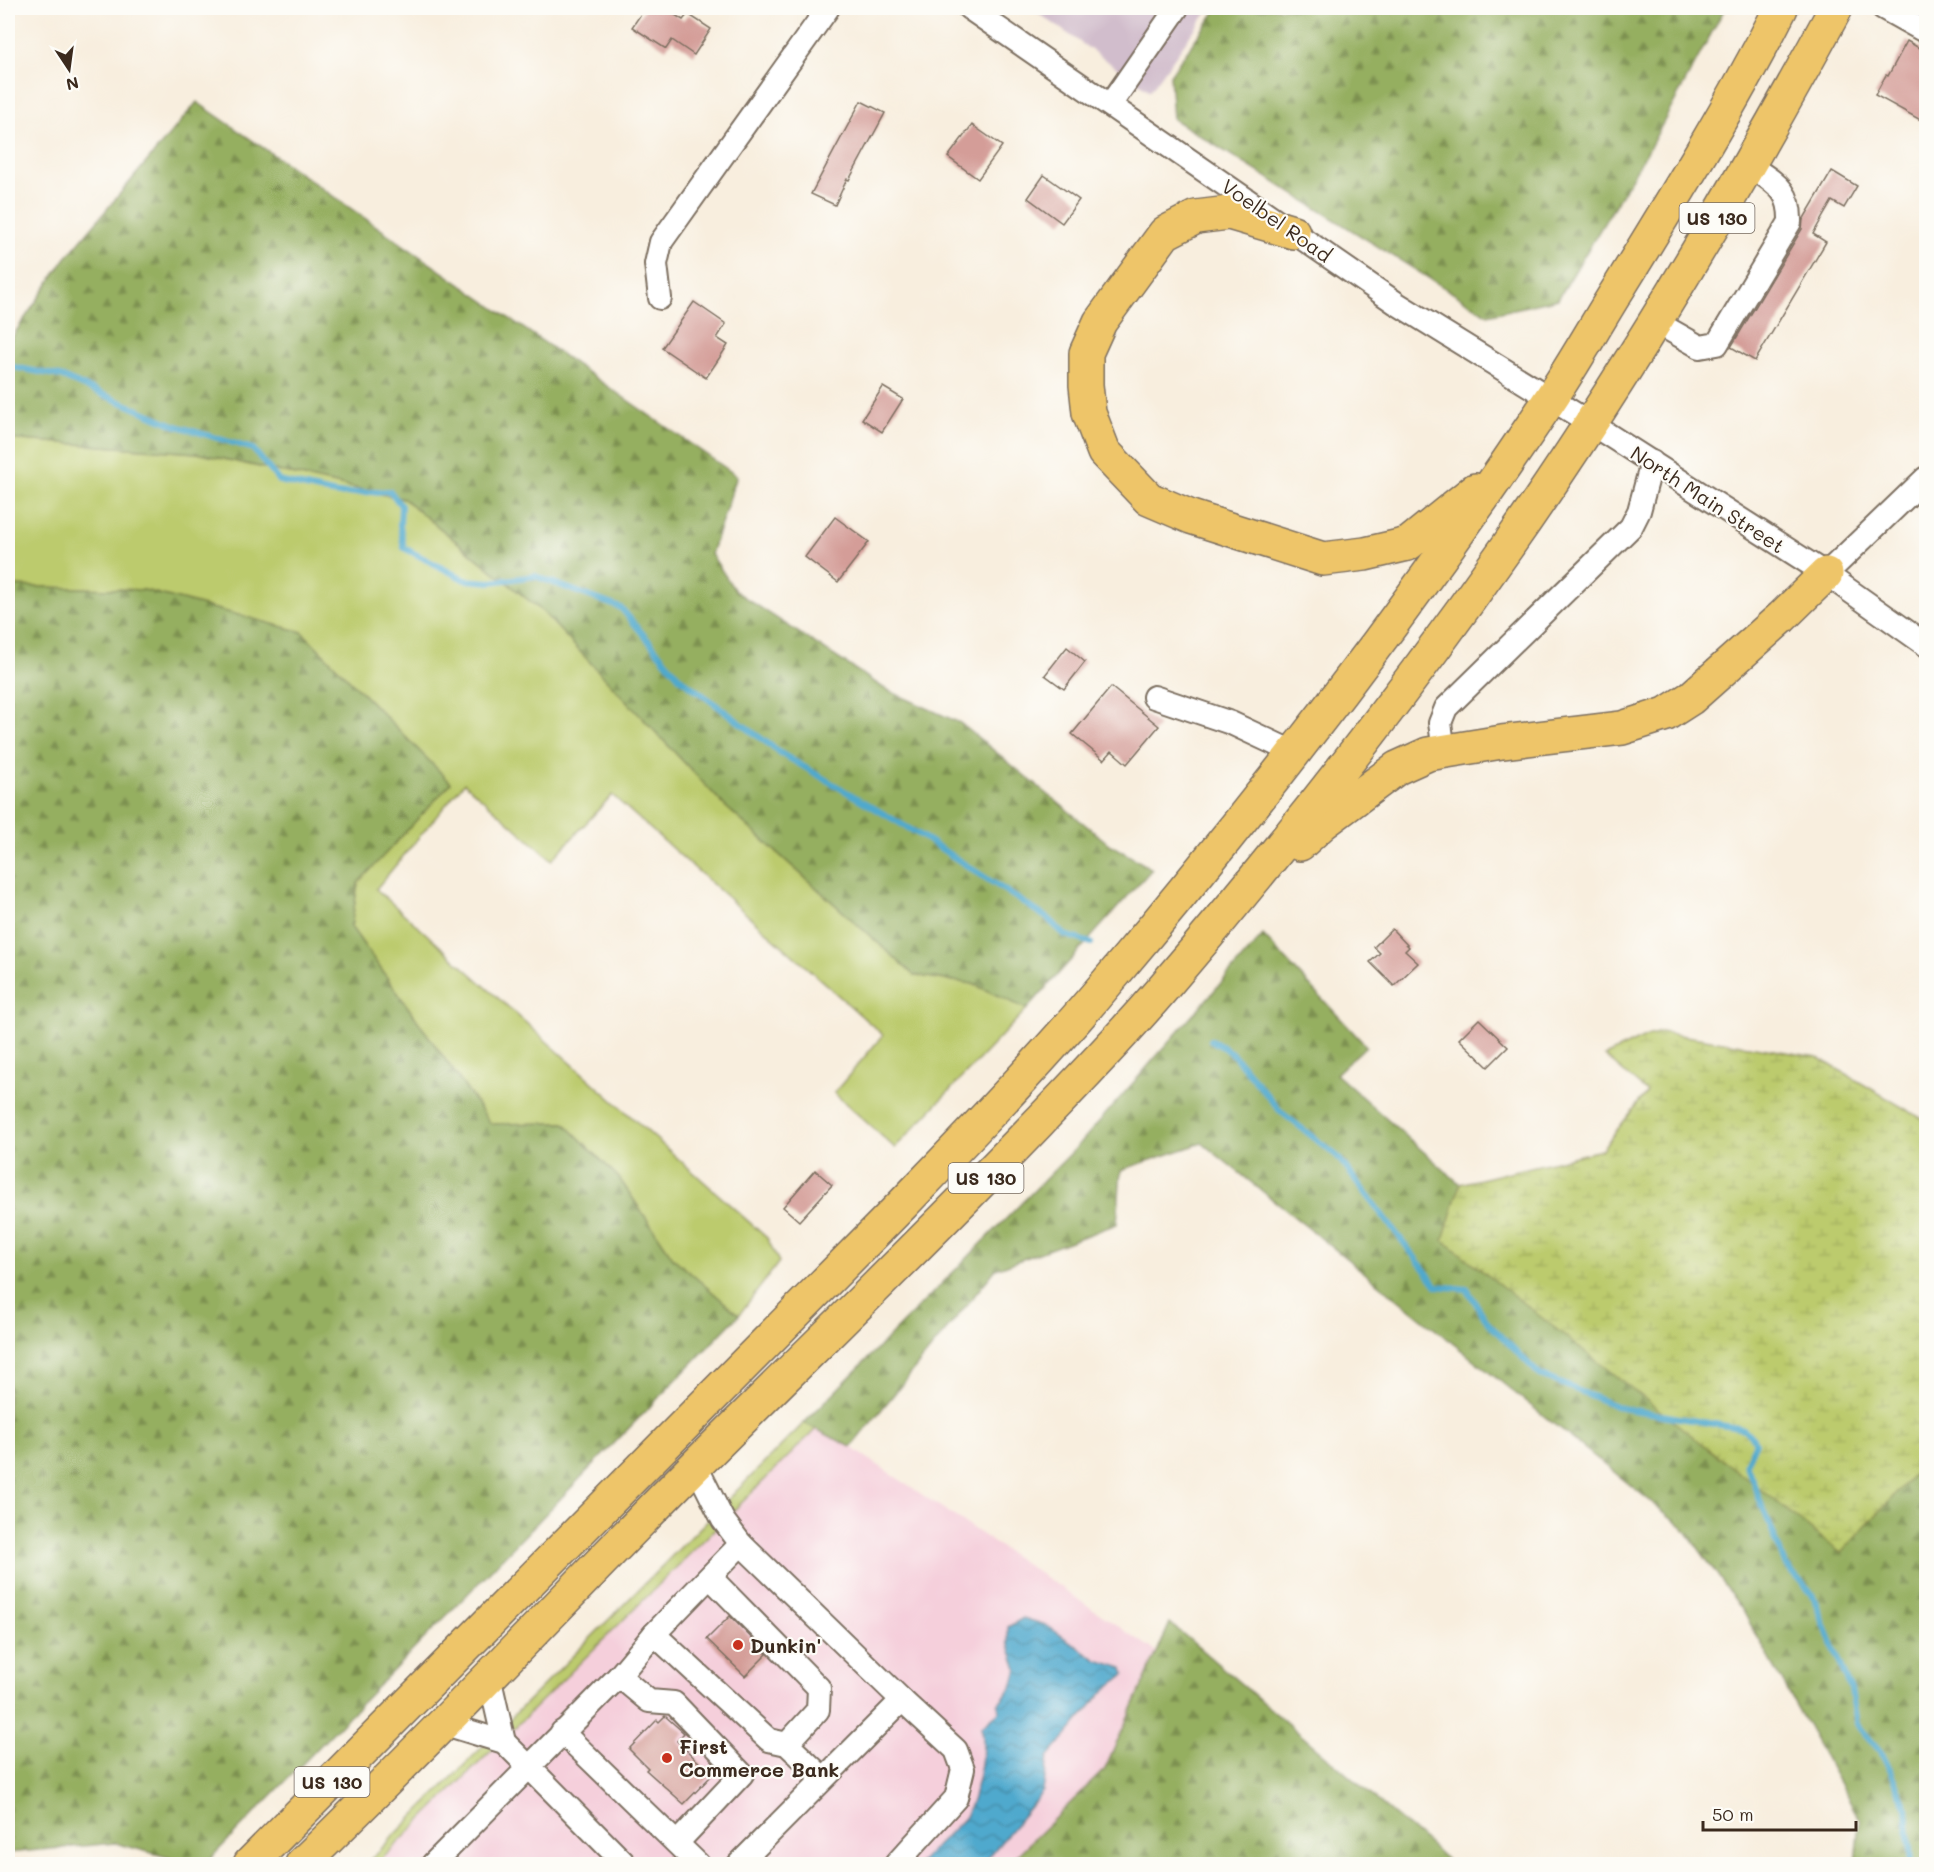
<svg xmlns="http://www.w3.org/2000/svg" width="1934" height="1872" font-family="Mali,sans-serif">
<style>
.built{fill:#f5cfdb}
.industrial{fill:#d1bdcc}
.green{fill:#bccb6d;stroke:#7c7a46;stroke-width:1.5}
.forest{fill:url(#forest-firs);stroke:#686c3f;stroke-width:1.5}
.wetland{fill:url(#wetland-marsh);stroke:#7c7a46;stroke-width:1.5}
.water{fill:url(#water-waves);stroke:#466a76;stroke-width:1.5}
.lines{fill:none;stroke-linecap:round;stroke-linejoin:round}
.stream{stroke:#50a9cd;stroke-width:6}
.building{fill:#d49d98}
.minor-casing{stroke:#7d6f61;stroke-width:26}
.highway-casing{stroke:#7d6f61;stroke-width:36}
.minor{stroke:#fff;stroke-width:22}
.highway{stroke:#eec569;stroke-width:33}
.poi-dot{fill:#c8321e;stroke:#fdfcf7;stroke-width:2}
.labels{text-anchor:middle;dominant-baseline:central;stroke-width:4.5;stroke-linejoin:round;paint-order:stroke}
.shield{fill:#fdfcf7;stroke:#75695f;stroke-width:1.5}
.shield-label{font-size:18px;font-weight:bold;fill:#3b2a1e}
.street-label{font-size:20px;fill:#3b2a1e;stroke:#fdfcf7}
.poi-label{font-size:20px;font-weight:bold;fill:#3b2a1e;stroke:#fdfcf7;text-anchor:start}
</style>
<defs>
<pattern id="forest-firs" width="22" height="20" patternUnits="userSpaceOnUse" patternTransform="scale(1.5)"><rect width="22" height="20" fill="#95af60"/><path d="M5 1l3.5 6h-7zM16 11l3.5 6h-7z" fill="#7b8f4f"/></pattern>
<pattern id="wetland-marsh" width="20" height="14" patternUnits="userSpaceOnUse" patternTransform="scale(1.5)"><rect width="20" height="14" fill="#bccb6d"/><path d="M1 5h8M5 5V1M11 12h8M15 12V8" fill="none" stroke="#a2ae5e"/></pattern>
<pattern id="water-waves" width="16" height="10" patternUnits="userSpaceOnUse" patternTransform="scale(1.5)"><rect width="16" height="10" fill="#50a9cd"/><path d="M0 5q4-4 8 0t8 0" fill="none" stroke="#448aa6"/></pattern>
</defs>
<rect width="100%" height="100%" fill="#fdfcf7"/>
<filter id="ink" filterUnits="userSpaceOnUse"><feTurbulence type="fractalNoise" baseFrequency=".0167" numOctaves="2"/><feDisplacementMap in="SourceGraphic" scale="12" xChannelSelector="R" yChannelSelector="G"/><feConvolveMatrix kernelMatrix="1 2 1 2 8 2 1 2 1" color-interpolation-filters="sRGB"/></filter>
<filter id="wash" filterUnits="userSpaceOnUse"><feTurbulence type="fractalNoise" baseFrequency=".008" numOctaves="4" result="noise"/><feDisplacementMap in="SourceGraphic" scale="24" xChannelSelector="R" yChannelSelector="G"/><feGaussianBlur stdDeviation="1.35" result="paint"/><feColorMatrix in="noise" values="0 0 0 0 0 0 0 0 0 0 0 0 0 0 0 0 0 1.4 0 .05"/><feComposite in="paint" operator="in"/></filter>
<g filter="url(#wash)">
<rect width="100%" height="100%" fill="#f8eede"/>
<polygon class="built" points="817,1428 851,1447 1157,1652 1105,1769 1008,1864 377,1864"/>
<polygon class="industrial" points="1031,8 1210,8 1150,91"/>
<g class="green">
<polygon points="8,439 197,453 404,499 542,611 725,806 914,975 973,984 1027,1009 895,1148 834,1093 883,1035 612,795 552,860 464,783 376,889 767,1238 779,1262 739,1315 673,1258 619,1178 564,1123 491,1124 351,927 358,883 451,783 302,632 144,590 8,586"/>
<polygon points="804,1423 817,1428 377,1864 366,1864"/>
</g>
<g class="forest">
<polygon points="1218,8 1725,8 1649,149 1558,299 1488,315 1173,119 1170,75"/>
<polygon points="197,102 737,476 711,554 735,591 885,689 960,723 1109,844 1152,869 1027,1009 973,984 914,975 725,806 542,611 404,499 197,453 8,439 8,343 65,259"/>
<polygon points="8,586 144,590 302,632 451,783 358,883 351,927 491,1124 564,1123 619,1178 673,1258 739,1315 205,1864 193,1864 115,1843 8,1853"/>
<polygon points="1263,935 1366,1046 1336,1074 1460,1184 1444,1240 1841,1552 1926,1461 1926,1864 1856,1864 1860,1820 1743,1611 1684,1528 1202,1143 1121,1170 1117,1224 996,1269 851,1447 804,1423 1075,1149"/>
<polygon points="1170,1623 1452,1864 1008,1864 1105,1769"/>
</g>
<polygon class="wetland" points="1660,1032 1817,1057 1926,1121 1926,1461 1841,1553 1443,1240 1460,1184 1601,1150 1647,1092 1605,1056 1647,1036"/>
<path class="water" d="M1023,1618L1046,1625L1097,1660L1123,1668L1125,1674L1104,1691L1048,1757L1043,1791L983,1864H919L964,1818C975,1801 988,1746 981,1727L1000,1711L998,1704L1012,1687L1017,1669L1008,1642V1627Z"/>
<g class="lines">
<g class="stream">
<polyline points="8,366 60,376 174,425 253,449 279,481 337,494 390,491 401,506 400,526 404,548 465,580 491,582 535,576 621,608 680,678 782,754 920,835 1047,918 1065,935 1091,943"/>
<polyline points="1211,1040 1232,1053 1281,1112 1337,1156 1437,1286 1467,1289 1488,1323 1540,1375 1621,1408 1744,1429 1756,1442 1746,1464 1785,1564 1812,1594 1851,1690 1857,1724 1880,1751 1907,1808 1911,1864"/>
</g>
</g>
<g id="blocks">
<g class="building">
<polygon points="645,8 664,8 683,20 688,14 711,29 694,55 672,40 666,49 632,27"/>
<polygon points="1907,41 1926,52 1926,123 1875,95 1886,75 1888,76"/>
<polygon points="861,101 885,113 849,180 847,179 835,205 811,194"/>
<polygon points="972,125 1002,146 978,179 948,157"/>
<polygon points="1832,171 1857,186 1844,208 1832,201 1813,234 1826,242 1755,361 1731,347 1802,229 1803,220"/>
<polygon points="1044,175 1079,200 1062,223 1028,198"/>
<polygon points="694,302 726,324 717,338 728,345 706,378 662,348"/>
<polygon points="883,387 903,399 882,432 862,419"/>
<polygon points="835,517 869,542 838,582 805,557"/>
<polygon points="1067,647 1085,662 1064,689 1045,675"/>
<polygon points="1111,687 1159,726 1127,764 1112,751 1104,760 1072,734"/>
<polygon points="1392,929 1409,947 1405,951 1418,963 1394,986 1370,962 1380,953 1374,947"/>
<polygon points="1479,1019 1508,1047 1488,1067 1459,1039"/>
<polygon points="815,1170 832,1185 799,1221 783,1207"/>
<polygon points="730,1616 767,1654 745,1676 707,1639"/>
<polygon points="665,1716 684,1733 677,1741 712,1775 684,1804 646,1770 648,1768 629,1749 657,1720 659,1722"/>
</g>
</g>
</g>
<g filter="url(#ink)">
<use href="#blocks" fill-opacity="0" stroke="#7d6f61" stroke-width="1.5"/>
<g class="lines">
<defs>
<g id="minor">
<polyline points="969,8 1396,303 1590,423 1826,574 1926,645"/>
<polyline points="1883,8 1926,32"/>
<polyline points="1110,105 1177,8"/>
<polyline points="660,298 656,264 661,242 828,8"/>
<path d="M1654,321L1700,347L1717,344L1790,222C1791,188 1774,183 1749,165"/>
<polyline points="1826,574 1926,478"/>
<polyline points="1154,697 1231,723 1295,753"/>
<polyline points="1444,751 1440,723 1446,708 1631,527 1639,511 1652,462"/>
<polyline points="696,1466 723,1520 741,1544 902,1700 739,1864"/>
<polyline points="710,1577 819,1688 818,1710 787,1744"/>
<polyline points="654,1634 769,1740 787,1744 823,1778"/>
<polyline points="489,1676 504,1742"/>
<polyline points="619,1676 649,1701 674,1703 742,1774 677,1843"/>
<polyline points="562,1732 698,1864"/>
<polyline points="433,1864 529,1767 504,1742 442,1723"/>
<polyline points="625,1864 529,1767 619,1676 654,1634 741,1544"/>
<polyline points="896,1864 956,1798 963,1769 956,1750 902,1700"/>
</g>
<g id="highway">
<polyline points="1293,232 1229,213 1196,217 1165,233 1100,322 1086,353 1086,385 1089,413 1104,452 1149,499 1191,517 1323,559 1365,554 1408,544 1475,490"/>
<polyline points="1300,844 1323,823 1397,768 1428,754 1502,742 1622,728 1666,714 1691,698 1782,617 1826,574"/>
<path d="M250,1864L902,1205C971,1133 1041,1061 1105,985C1264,798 1413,604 1549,401C1574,364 1596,324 1620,286C1676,195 1733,103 1781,8"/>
<path d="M302,1864C436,1735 564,1598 695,1466C810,1351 927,1239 1039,1122C1081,1078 1124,1034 1163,988C1284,847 1400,699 1507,547C1628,375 1736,192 1836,8"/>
</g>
</defs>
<use href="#minor" class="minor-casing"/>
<use href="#highway" class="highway-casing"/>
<use href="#minor" class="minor"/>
<use href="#highway" class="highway"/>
</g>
</g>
<g class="poi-dot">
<circle cx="738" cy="1645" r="6"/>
<circle cx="667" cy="1758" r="6"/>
</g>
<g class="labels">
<g class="shield">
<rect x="1679.5" y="203" width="75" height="30" rx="4.5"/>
<rect x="948.5" y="1163" width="75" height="30" rx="4.5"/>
<rect x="294.5" y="1767" width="75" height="30" rx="4.5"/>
</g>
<g class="shield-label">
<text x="1717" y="218">US 130</text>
<text x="986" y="1178">US 130</text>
<text x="332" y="1782">US 130</text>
</g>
<g class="street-label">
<text transform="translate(1277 220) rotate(35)">Voelbel Road</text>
<text transform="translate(1708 499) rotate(33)">North Main Street</text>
</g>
<g class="poi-label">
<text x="750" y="1645">Dunkin'</text>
<text x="679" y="1746">First<tspan x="679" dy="23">Commerce Bank</tspan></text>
</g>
</g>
<rect width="1934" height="1872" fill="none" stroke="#fdfcf7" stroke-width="30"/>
<g transform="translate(69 69) rotate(167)" stroke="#fdfcf7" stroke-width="4.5" paint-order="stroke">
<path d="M0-4.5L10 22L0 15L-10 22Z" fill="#3b2a1e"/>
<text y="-9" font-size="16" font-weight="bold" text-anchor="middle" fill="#3b2a1e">N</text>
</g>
<path d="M1703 1821v9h153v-9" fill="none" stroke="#3b2a1e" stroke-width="3"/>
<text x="1712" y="1821" font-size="18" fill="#3b2a1e" stroke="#fdfcf7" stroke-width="4.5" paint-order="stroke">50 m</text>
</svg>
